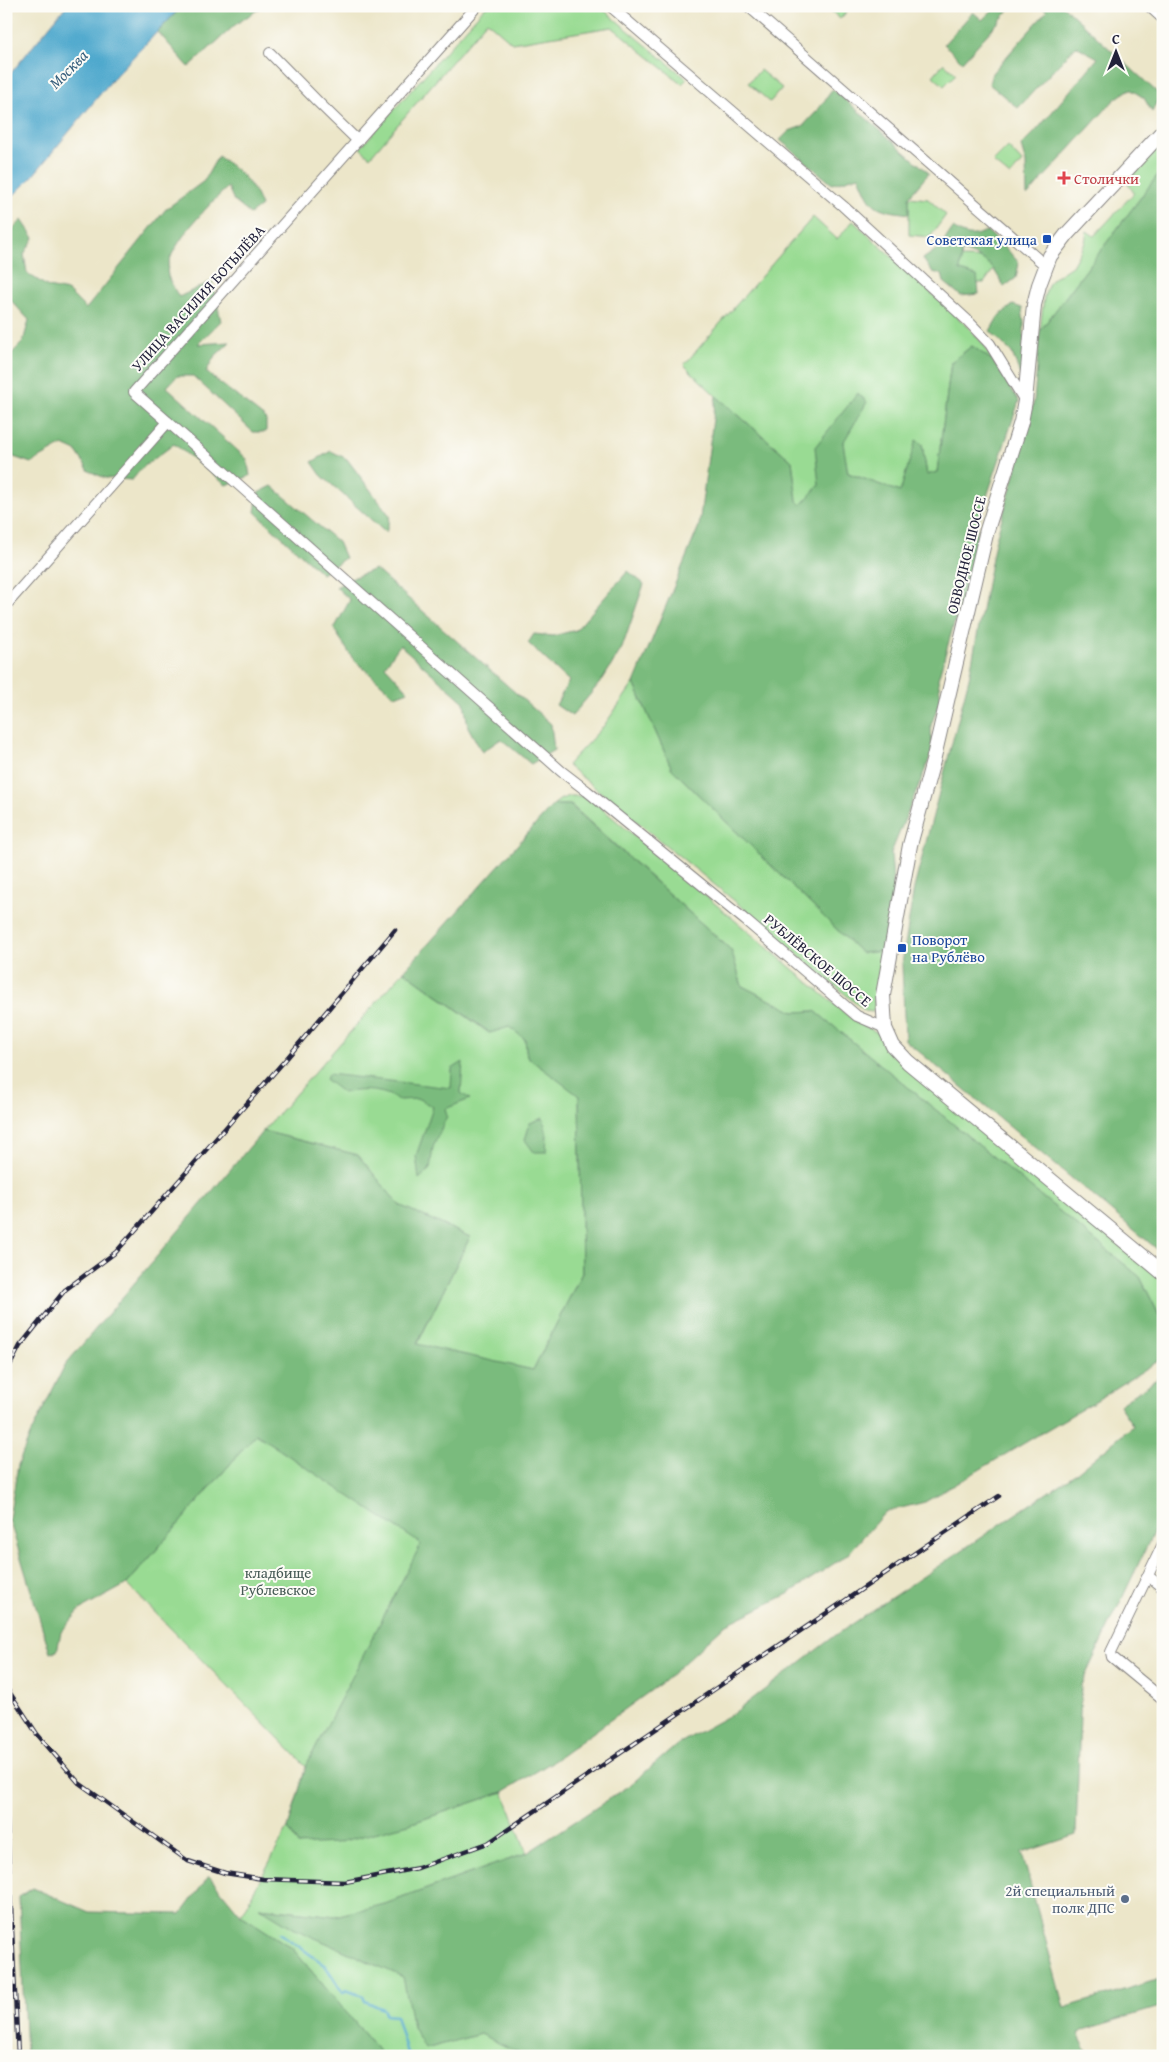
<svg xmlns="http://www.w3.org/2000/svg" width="1169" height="2062" font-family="'Gentium Book Plus',serif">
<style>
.green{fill:#99db93;stroke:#5e7e67}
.forest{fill:#7abb7d;stroke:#4e6e5c}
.water{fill:#50a9cd;stroke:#396684}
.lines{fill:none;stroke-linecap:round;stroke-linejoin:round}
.stream{stroke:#50a9cd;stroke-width:2.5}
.street-casing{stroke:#878482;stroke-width:12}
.secondary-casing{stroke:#878482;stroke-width:16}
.street{stroke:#fff;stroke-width:10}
.secondary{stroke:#fff;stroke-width:14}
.rail-casing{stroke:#22223b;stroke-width:4.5}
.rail{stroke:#fdfcf7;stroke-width:2.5;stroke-dasharray:8;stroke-linecap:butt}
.health-dot{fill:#e0444e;stroke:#fdfcf7;stroke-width:2}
.transit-dot{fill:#1a4fb4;stroke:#fdfcf7;stroke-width:2}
.service-dot{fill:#5c6f8a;stroke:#fdfcf7;stroke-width:2}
.labels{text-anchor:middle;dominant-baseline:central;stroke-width:4;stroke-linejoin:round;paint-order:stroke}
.health-label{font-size:15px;fill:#be3a42;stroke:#fdfcf7;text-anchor:start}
.transit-label{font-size:15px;fill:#164399;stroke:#fdfcf7;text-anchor:end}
.street-label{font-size:15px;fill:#22223b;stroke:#fdfcf7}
.park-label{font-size:15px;fill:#465a55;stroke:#fdfcf7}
.service-label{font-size:15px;fill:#4e5e75;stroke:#fdfcf7;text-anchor:end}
.water-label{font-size:16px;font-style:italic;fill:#375f7d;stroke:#fdfcf7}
</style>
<rect width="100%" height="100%" fill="#fdfcf7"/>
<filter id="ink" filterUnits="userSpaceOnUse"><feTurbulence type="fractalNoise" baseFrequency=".02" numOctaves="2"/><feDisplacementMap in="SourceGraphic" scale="10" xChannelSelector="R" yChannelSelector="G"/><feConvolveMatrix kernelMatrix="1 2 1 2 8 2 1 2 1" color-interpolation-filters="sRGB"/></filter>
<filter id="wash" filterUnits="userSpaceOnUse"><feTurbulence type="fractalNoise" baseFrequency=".0096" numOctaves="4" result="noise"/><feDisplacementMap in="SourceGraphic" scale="20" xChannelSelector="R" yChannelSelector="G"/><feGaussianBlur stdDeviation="1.12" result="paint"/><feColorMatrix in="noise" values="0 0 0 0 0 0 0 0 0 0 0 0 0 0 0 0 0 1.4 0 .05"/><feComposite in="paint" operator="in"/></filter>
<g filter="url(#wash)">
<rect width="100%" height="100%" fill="#ece6c9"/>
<g class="green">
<polygon points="486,6 599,6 687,79 682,84 612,27 512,43 487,21 370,157 360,148"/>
<polygon points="826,6 850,6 851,7 840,19"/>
<polygon points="944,63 956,74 944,86 933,76"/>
<polygon points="760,70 782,88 770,102 748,83"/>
<polygon points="1163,142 1163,168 1040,331 1044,297 1049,283 1052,279 1072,266 1085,243 1087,231 1094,236 1134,193 1127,182"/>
<polygon points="1008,147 1022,162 1010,176 993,162"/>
<polygon points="909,197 928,199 946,215 930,237 909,235"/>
<polygon points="813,217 837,239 853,221 969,328 984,345 993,361 972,346 951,362 937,472 927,475 922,444 900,492 848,473 845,459 801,505 797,501 792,461 716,396 684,365"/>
<polygon points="963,258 1001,259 984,283 961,283 951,268"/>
<polygon points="634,683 672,769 861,953 884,951 873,1012 865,1011 742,907 567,765 603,727"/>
<polygon points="570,796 587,796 852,1019 880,1034 883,1046 893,1054 1163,1281 1163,1315 1159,1315 1140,1277 815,1011 794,1012 742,986 731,950 571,805 553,805 561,799"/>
<polygon points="404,971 489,1033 509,1026 525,1039 527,1057 579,1095 582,1273 533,1370 417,1345 470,1237 399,1205 358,1155 263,1131"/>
<polygon points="256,1434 422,1544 306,1766 127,1584"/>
<polygon points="503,1792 527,1853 385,1904 335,1916 260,1907 295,1929 404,1977 413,2027 425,2049 480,2034 526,2056 383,2056 292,1948 241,1915 288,1828 298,1845 409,1824"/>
</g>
<g class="forest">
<polygon points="182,6 263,6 235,25 189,67 158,32"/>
<polygon points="994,6 1013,6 962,62 944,44 973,12 982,20 995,8"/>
<polygon points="1041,6 1063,6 1160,95 1152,112 1144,98 1130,89 1115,99 1027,196 1026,163 1021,146 1035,132 1098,58 1076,46 1018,108 989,84 992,73 1047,11"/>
<path d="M833,89L929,173L909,197V214C874,209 872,209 859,176L832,184L780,140L789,131L803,126L817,111Z"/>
<path d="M218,156C239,171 252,181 261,206L250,214L234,201L228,187C211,202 161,253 168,276C170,283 175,290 179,297L212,281L221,321L198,344L230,342L214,357L206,372L266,419V432H253L193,376H177L167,387L247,459L250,476L226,485L174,444L142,468L132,480L105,478L89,471L76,451L63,445L31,463L8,455L6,456V359L23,342L29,320L6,295V236L22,220L34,238L24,254L27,273L48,287L68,291L86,309L166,209L204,181Z"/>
<polygon points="1163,168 1163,1254 905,1040 902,964 914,888 969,678 995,542 1015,474 1034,401 1040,331"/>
<path d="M953,228C967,237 972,237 987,231L1005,247L1019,263L1016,278L1004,287C992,264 987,259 962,251L960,271L977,276L979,294L961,296L944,282L942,274L932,272L923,259L940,247Z"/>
<polygon points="1013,305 1022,308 1024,323 1023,382 1012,353 990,331 998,317"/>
<polygon points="972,346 993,361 1019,401 978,523 974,555 938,679 941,698 931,725 932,753 891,853 894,895 884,951 861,953 672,769 634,683 699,526 716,396 792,461 797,501 801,505 819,485 815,447 858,393 867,402 843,443 848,473 900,492 916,440 922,444 927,475 937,472 951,362"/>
<polygon points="331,451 347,459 390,516 386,533 321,475 312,462"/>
<polygon points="272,486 338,542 345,558 322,574 255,512 258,493"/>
<polygon points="375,569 551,724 554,750 531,764 501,739 482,752 468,727 464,702 400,645 385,666 408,691 395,696 353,659 334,629 350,600 336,587 355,577"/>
<polygon points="628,571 644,584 622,648 603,679 572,716 556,705 569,681 528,643 534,634 553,636 576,630"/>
<polygon points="553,805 570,805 731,950 742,986 794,1012 815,1011 1140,1277 1159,1315 1163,1315 1163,1358 1097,1400 925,1502 885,1512 847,1555 788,1594 725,1625 664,1681 555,1760 503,1792 409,1824 336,1843 298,1845 288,1828 306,1766 421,1544 256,1434 127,1584 80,1610 61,1632 57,1651 50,1653 9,1519 18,1465 30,1435 65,1365 263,1131 358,1155 399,1205 470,1237 417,1344 533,1370 582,1273 579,1096 527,1057 525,1039 509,1027 490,1033 404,971"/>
<path d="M463,1062L461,1093L470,1099L445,1109L447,1116L433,1147L430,1169L419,1179L416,1156L433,1107L419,1099L398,1100C384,1089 360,1089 343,1093L326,1080L328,1074L451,1088L452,1069Z"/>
<polygon points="543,1118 547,1135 546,1152 534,1152 525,1140 530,1123"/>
<polygon points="1163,1375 1163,1512 1081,1685 1076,1835 1022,1853 1064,2008 1163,1978 1163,2006 1083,2030 1078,2034 1089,2056 526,2056 480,2034 425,2049 413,2027 403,1977 295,1929 259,1907 335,1916 385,1904 527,1853 629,1786 678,1744 734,1713 836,1635 1075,1474 1133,1426 1119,1405"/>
<polygon points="209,1876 241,1915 292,1948 383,2056 26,2056 19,1897 33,1888 89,1912 181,1914"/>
</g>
<polygon class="water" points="66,6 182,6 116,75 31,178 6,203 6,79"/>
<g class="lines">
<polyline class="stream" points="280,1933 325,1965 343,1993 346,1990 363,1996 365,2001 383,2009 386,2015 396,2016 407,2053 413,2056"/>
</g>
</g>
<g filter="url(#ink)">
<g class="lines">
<defs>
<g id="street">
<polyline points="610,6 843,206 967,320 990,344 1025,401"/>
<polyline points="748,6 1046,266"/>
<polyline points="270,53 318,102 358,141"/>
<polyline points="168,422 561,771 587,791 745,920 857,1016 885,1028"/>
<polyline points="6,605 168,422 134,392 477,6"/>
<polyline points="1163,1544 1111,1652 1112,1657 1163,1699"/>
<polyline points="1148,1576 1163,1588"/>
</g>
<g id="secondary">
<polyline points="1152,6 1163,16"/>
<polyline points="1163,131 1067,234 1050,256 1039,285 1034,305 1025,401 1021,422 987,530 933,761 910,845 883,995 885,1028 893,1046 908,1062 1163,1273"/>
</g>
</defs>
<use href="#street" class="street-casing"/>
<use href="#secondary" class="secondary-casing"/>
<use href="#street" class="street"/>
<use href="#secondary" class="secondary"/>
<defs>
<g id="rail">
<polyline points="6,1373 20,1346 65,1290 116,1252 287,1058 395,930"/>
<polyline points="6,1687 37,1734 79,1783 188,1861 225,1873 263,1879 345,1882 418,1868 488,1843 999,1496"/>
<polyline points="6,1802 18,2056"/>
</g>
</defs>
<use href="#rail" class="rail-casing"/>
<use href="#rail" class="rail"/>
</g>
</g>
<path class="health-dot" d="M1061.5 170.5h5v5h5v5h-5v5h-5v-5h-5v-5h5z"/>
<g class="transit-dot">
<rect x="1042" y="234" width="10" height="10" rx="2.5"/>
<rect x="897" y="943" width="10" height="10" rx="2.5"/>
</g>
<circle class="service-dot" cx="1125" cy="1899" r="5"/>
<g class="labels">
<g class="health-label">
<text x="1074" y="178">Столички</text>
</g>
<g class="transit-label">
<text x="1037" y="239">Советская улица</text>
<text x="912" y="939" text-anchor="start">Поворот<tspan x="912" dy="17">на Рублёво</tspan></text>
</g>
<g class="street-label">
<text transform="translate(198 298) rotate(-48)">УЛИЦА ВАСИЛИЯ БОТЫЛЁВА</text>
<text transform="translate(966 555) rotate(-76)">ОБВОДНОЕ ШОССЕ</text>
<text transform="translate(818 960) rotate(40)">РУБЛЁВСКОЕ ШОССЕ</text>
</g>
<g class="park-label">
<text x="278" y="1572">кладбище<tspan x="278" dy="17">Рублевское</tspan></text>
</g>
<g class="service-label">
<text x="1115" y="1890">2й специальный<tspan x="1115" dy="17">полк ДПС</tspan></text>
</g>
<g class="water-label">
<text transform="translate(68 69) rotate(-45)">Москва</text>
</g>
</g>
<rect width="1169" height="2062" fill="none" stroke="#fdfcf7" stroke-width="25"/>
<g transform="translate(1116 52)" stroke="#fdfcf7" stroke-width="4" paint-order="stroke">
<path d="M0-4L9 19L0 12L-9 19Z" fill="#22223b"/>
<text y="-8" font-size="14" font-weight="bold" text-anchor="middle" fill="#22223b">С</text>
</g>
</svg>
